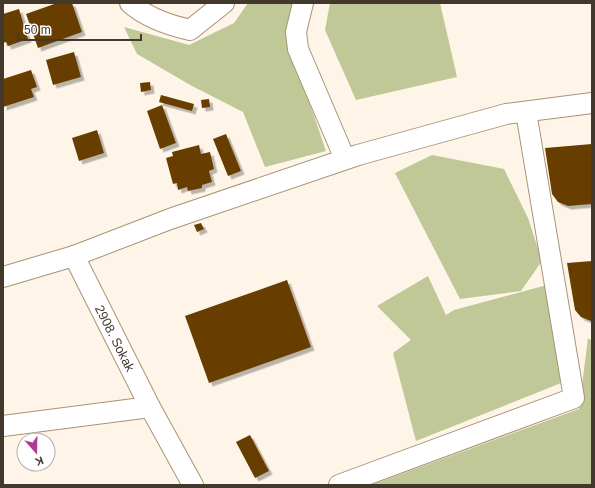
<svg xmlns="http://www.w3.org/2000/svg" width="595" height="488" font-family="Arial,sans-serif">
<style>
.green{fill:#bfc896}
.building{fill:#673e01;filter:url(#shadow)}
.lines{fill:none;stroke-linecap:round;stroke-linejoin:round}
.minor-casing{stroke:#aa9376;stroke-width:22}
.minor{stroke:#fff;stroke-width:20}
.labels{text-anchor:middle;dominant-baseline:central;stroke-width:4;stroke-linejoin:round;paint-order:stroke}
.street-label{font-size:13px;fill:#42382c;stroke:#fff}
</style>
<defs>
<filter id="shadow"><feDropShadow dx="3.5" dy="3.5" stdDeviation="0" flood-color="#0004"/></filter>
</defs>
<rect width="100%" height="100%" fill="#fef4e8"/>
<g class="green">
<polygon points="248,3 293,3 287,37 326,151 265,167 243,112 192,86 137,54 124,27 189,45 234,23"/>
<polygon points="330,3 440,3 457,77 356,100 325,30"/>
<polygon points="432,155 504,169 528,218 542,261 521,291 460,299 395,173"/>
<polygon points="428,276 446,315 454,310 547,285 561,383 416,441 393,353 411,340 377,306"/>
<polygon points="588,338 592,341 592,485 371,485 579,409"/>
</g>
<g class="building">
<polygon points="57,3 72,3 82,32 38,48 26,14"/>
<polygon points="19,9 28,39 8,46 6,42 3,43 3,14"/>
<polygon points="74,52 81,77 53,85 46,60"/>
<polygon points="31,70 37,87 31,89 34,97 3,107 3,79"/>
<polygon points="150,82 151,90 141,92 140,83"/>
<polygon points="161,95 194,104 192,111 159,102"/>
<polygon points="209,99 210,107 202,108 201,100"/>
<polygon points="162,105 176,143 160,149 147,111"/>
<polygon points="97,130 104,153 79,161 72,138"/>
<polygon points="226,134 241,171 228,176 213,139"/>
<polygon points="592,144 592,204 568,206 558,202 552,194 545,148"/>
<polygon points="199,145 201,154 210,152 214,169 209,171 212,182 202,185 202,188 188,191 187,187 178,190 177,183 173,184 166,158 173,156 172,152"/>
<polygon points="201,223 204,229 197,232 194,225"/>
<polygon points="592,261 592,321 591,321 581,317 575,310 567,263"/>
<polygon points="287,280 311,347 209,383 185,316"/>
<polygon points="250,435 269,471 255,478 236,442"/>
</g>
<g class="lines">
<defs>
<g id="minor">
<path d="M130,3C147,18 168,25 190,30L224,3"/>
<polyline points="303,3 296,32 298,49 345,159"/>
<polyline points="74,256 170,219 358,155 506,114 592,103"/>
<path id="s1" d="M3,277L74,256L150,407L193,485"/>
<polyline points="3,426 150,407"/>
<polyline points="339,485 574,398 526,112"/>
</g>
</defs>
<use href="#minor" class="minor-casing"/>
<use href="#minor" class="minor"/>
</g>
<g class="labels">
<g class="street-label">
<text stroke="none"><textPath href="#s1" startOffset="166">2908. Sokak</textPath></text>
</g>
</g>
<rect width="595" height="488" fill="none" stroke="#42382c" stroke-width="8"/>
<g transform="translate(36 452) rotate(160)"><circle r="19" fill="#ffffff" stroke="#b3afab"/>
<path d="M0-3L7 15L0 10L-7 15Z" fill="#b13b93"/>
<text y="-6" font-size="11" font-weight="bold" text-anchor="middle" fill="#42382c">K</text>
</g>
<path d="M18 34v6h123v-6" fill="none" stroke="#42382c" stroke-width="2"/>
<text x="24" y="34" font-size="12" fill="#42382c" stroke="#ffffff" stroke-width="3" paint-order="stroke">50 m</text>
</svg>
